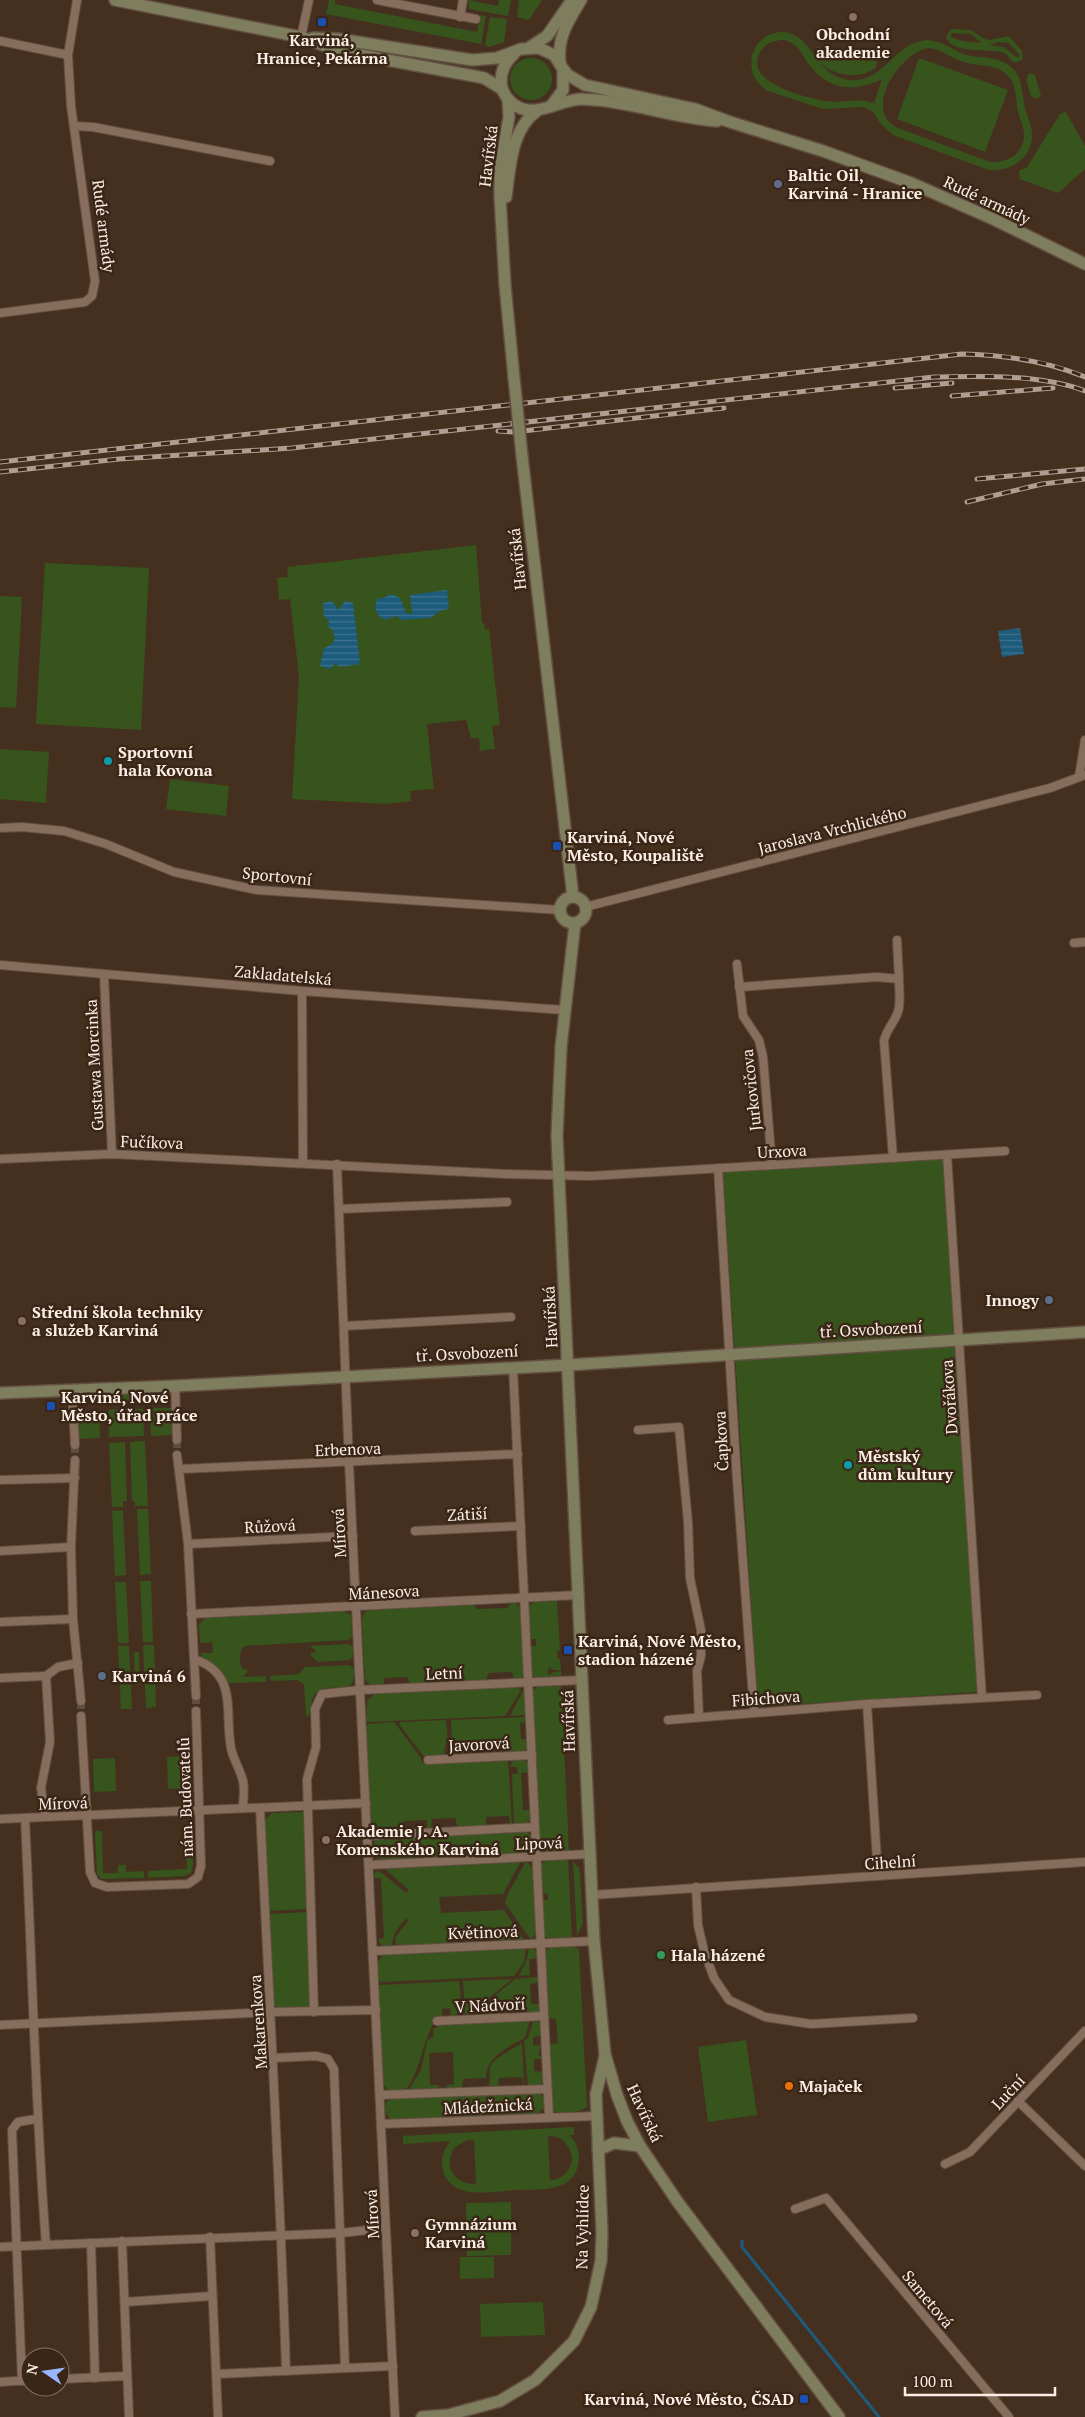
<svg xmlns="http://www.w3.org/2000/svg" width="1085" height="2417" font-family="'PT Serif',serif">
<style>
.green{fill:#37541c;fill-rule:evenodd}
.water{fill:url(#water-rules)}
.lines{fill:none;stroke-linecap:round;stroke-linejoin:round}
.stream{stroke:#1d5b7c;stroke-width:3}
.street-tunnel{stroke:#614c3e;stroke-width:8;stroke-dasharray:8 4;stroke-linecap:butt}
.street-casing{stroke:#624f41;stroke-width:10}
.secondary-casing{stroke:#624f41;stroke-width:14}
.street{stroke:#866d5c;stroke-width:8}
.secondary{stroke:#7e7d5d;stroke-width:11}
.rail-casing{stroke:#af9e92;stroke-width:5}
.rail{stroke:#3a2617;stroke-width:3;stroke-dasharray:9;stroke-linecap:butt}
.secondary-bridge-casing{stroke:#624f41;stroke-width:14;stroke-linecap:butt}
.secondary-bridge{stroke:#7e7d5d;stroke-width:11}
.education-dot{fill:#8d6e63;stroke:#3a2617;stroke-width:2}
.transit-dot{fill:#1a4fb4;stroke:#3a2617;stroke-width:2}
.service-dot{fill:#5c6f8a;stroke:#3a2617;stroke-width:2}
.culture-dot{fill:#0f9aa8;stroke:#3a2617;stroke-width:2}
.leisure-dot{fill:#2e9e5b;stroke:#3a2617;stroke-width:2}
.food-dot{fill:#e8710a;stroke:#3a2617;stroke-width:2}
.labels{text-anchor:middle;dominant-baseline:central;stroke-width:5;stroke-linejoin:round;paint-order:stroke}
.poi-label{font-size:16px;font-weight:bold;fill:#fdeee5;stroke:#3a2617;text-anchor:start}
.street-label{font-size:16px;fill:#fdeee5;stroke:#3a2617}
</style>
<defs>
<pattern id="water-rules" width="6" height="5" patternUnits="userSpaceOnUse" patternTransform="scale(1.25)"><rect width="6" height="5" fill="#1d5b7c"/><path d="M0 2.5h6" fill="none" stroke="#3f738e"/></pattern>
</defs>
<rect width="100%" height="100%" fill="#453020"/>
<g class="green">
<polygon points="329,0 335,0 335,4 477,32 480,15 486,16 481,44 326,14"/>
<polygon points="468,0 498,6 499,0 511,0 508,16 469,9"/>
<polygon points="519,0 542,0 529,20 517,17"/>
<polygon points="490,17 507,19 504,42 489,47 485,45"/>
<path d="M951,29L971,30L983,38L989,40L1009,36L1022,51L1023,59L1015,63C1010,61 1009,55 1004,53C990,47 953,56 946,37ZM951,33L971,34L981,43L962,41L951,37ZM998,42L1009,43L1019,54V57H1016L1004,47L989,45Z"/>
<path d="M785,32C816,38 814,76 850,80C880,83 892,50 917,42C937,35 950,50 967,55C978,58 990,56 1001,61C1023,70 1021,88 1025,108C1027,117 1032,125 1032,134C1033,158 1011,172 989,170L893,135L880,123L873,112L863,107L823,109L768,91C738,74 751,30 785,32ZM784,40C800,44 802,56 811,67C830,91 856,92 882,79L874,103C855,97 842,104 824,101C804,97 737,81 763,48C769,42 776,40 784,40ZM928,48C941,49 951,58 963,62C978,67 996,63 1007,75C1017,84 1015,95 1017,107C1018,116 1023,124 1024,133C1025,153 1008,163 990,162L898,128C861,111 900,53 928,48Z"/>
<path d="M816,47L875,53L878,57L876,67C856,86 808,68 816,47Z"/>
<circle cx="531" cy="79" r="21"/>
<polygon points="919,58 1008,90 985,152 897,119"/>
<polygon points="1029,73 1035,75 1041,95 1037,99 1031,96 1026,80"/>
<polygon points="1066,112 1085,146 1085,169 1058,193 1020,179 1019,171 1027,167 1060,114"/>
<polygon points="476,545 482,623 484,623 485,629 489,629 500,725 492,726 495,749 480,751 479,738 471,738 466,720 427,724 434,789 410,791 411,801 386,804 292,799 299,676 290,599 279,600 277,578 288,577 287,567"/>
<polygon points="45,563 149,568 141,730 36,724"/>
<polygon points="0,596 22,597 16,708 0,707"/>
<polygon points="0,749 49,752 46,803 0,799"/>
<polygon points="170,779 229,786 226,816 166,809"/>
<polygon points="944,1159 977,1692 758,1707 723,1172"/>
<polygon points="139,1394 140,1400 80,1404 90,1397"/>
<polygon points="150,1408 171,1408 172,1435 151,1436"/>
<polygon points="143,1409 144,1436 109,1437 108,1410"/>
<polygon points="99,1411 100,1438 79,1439 78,1412"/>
<polygon points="145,1441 148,1506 135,1506 135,1501 132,1501 130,1442"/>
<polygon points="125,1442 127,1501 123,1501 123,1507 112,1507 109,1443"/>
<polygon points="137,1509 148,1509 151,1574 140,1575"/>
<polygon points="123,1510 126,1575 115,1576 112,1511"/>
<polygon points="140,1581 151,1581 153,1642 143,1642"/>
<polygon points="115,1582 126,1582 129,1643 118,1643"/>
<polygon points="557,1601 560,1650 557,1651 558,1659 560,1659 561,1670 553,1670 550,1667 547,1673 550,1675 553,1672 561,1671 561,1678 536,1678 531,1674 528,1646 536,1646 536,1639 528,1639 527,1608 534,1602"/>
<polygon points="510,1603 516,1603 521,1609 524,1675 521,1679 514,1679 512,1672 488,1673 486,1681 463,1682 459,1674 429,1676 429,1681 425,1684 412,1685 409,1682 408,1677 384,1678 384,1683 381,1686 372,1686 365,1680 362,1621 364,1613 369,1610 474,1605 477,1609 508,1608"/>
<path d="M340,1610L351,1615L352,1637L348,1640L244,1646C239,1652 238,1663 243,1669L249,1670L243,1677L266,1676V1682L228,1683L216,1666L202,1657L201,1653H213L212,1642L200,1643L199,1624L205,1618Z"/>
<polygon points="348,1644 353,1647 353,1657 349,1660 318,1662 311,1656 311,1653 317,1652 310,1646"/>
<polygon points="143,1645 154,1645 156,1707 146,1708"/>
<polygon points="118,1646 129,1646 132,1709 121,1709"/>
<polygon points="134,1652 139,1652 140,1685 135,1685"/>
<path d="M349,1665L354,1668C356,1703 331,1677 315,1694C309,1701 314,1710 308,1716L306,1717L304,1684L297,1680L271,1681L270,1676L299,1674L305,1667Z"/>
<polygon points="561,1685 569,1852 543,1853 540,1850 532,1692 538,1686"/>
<polygon points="516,1687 521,1690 505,1716 368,1722 366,1720 367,1701 376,1693"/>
<polygon points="523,1691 525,1692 527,1715 510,1716"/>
<polygon points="527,1717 527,1722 520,1723 521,1739 528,1739 528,1747 523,1752 508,1754 507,1744 494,1745 492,1754 487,1753 487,1745 464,1746 464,1755 456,1755 452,1751 451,1720"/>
<polygon points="446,1720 448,1742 446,1742 444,1754 438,1757 425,1758 399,1724 400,1722"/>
<path d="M394,1722L421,1758L422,1763L508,1760L512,1826L510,1824L509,1816L486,1817V1826L458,1828L455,1818L432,1819L431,1829L427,1828V1820L404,1821L402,1831C390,1832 377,1835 370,1822L366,1726L368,1724Z"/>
<polygon points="189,1756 190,1788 168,1789 167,1757"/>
<polygon points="115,1758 116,1791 94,1792 93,1759"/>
<polygon points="512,1759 524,1759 529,1766 530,1772 521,1773 523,1810 531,1810 530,1820 524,1825 516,1826 514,1824 512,1774 518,1774 517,1767 511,1767"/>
<polygon points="304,1812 307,1909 267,1911 264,1821 272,1813"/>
<polygon points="186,1829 192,1829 193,1865 191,1873 184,1876 148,1878 148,1871 187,1869"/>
<polygon points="95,1831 102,1831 103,1873 118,1873 118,1865 126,1865 126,1872 144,1871 144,1878 101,1879 97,1874"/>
<path d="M526,1831L532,1837C534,1846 531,1852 522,1854L382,1860L375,1857L372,1849L376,1839Z"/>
<polygon points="568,1859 572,1938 551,1940 543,1935 541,1900 548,1900 548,1894 540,1893 540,1865 547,1860"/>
<polygon points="521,1861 503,1894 439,1897 441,1913 504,1910 525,1941 499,1942 497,1934 485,1935 485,1940 482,1943 477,1942 476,1935 448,1936 447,1943 444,1944 397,1947 395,1938 408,1921 406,1918 395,1932 391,1947 383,1946 379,1942 379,1939 384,1938 381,1878 374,1878 374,1874 378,1870 406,1893 409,1890 384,1868"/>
<polygon points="573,1861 579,1868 580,1874 583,1923 577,1936"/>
<polygon points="527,1862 533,1868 537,1931 531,1940 505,1903 508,1894 525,1863"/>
<polygon points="307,1912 311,2005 307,2008 280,2009 273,2004 268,1914"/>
<path d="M571,1945L579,1949L587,2107C579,2113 560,2116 552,2110L548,2045L558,2043L556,2019L547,2018L544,1952L552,1946Z"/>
<polygon points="526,1947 524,1962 514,1976 380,1982 378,1980 378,1961 385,1954"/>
<polygon points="529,1948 536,1950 539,1958 529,1959 530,1975 519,1976 527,1959"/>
<polygon points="538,1977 539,1982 530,1984 531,2004 540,2004 539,2012 527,2014 524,2012 523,2004 496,2006 495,2014 488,2016 490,2000 515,1979"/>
<polygon points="512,1979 490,1997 485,2006 473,2007 474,2014 471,2017 465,2013 463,1981"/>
<path d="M459,1981L461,2002H458V2013L451,2018L450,2008L442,2009V2018L435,2021C421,2043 422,2069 405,2091L390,2092L383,2084L378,1987L380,1985Z"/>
<polygon points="534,2019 541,2024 542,2036 533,2037 533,2045 542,2046 543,2048 539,2049 539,2056 543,2056 541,2059 534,2059 534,2071 544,2072 544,2079 540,2085 528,2086 524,2041 528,2038"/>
<path d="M530,2020L525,2038C509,2046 485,2058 486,2078L463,2079L462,2089L448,2090L446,2085L454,2084L453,2052L429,2053L430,2085H439L438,2089L408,2091L421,2070L427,2041L434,2036L433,2028H437V2024Z"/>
<polygon points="746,2040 757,2115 708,2122 698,2047"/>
<polygon points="522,2043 524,2087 522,2077 499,2078 498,2087 489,2088 490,2066 496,2059"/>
<polygon points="539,2092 544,2098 545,2106 538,2114 397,2121 390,2119 384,2109 386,2102 392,2098"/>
<path d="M574,2127V2135H569C584,2149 582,2174 564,2184C551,2191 532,2189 518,2190C494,2191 451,2202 443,2170C440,2159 444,2150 450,2141L403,2144V2136ZM548,2136C562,2135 570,2145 572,2158C571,2170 563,2180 550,2180ZM467,2140H474L476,2184C455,2185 443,2167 454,2148Z"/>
<polygon points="511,2202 511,2255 467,2256 466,2203"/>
<polygon points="460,2257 494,2257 494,2278 460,2279"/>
<polygon points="543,2302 545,2335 481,2337 480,2304"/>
</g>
<g class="water">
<path d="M447,590L449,609L442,610L430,618L401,620L397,616L385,620C376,616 372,606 379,597L381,599L391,594L400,598L406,613L412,614L410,595Z"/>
<polygon points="332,601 338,610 345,601 353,603 360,664 339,667 336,663 330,669 320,666 324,648 332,644 335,639 333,630 328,627 329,621 324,616 323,603"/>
<polygon points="1020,628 1024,654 1002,657 998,631"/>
</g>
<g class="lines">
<polyline class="stream" points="742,2241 742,2247 879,2417"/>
<g class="street-tunnel">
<polyline points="177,1440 177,1455"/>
<polyline points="75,1445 75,1460"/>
<polyline points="196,1696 196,1711"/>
<polyline points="81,1701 81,1716"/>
</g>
<defs>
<g id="street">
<polyline points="377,0 476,19"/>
<polyline points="460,17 463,0"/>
<polyline points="301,37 309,0"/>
<polyline points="0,41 68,55"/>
<polyline points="75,126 93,127 270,161"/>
<polyline points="0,313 85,302 92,296 95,281 71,106 68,55 77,0"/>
<polyline points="1079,777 1085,740"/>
<polyline points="0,828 22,827 64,831 106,844 174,872 257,890 560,910"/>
<polyline points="585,907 1050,788 1085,775"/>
<polyline points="897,940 899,979"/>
<polyline points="1074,943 1085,942"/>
<polyline points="737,964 743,1016 759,1040 763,1057 772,1165"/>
<polyline points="0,965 302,991 564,1010"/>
<polyline points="104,974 112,1154"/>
<path d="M739,987L877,977L899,979C899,989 901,1003 898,1012C894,1023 886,1030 884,1041L893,1158"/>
<polyline points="302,991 303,1162"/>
<polyline points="947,1155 982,1698"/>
<polyline points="0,1159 112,1154 507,1174 590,1176 1005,1151"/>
<polyline points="337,1164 349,1463 395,2417"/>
<polyline points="718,1168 737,1480 754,1712"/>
<polyline points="339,1209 507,1202"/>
<polyline points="344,1326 511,1317"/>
<polyline points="513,1367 549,2117"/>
<polyline points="175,1386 177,1440"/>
<polyline points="72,1390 75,1445"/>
<polyline points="638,1430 679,1427 688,1522 690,1578 701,1630 701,1656 697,1671 699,1717"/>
<polyline points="177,1455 188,1544 196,1696"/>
<polyline points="75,1460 71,1547 73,1619 81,1701"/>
<polyline points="180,1469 518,1454"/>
<polyline points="0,1480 75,1478"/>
<polyline points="415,1531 521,1526"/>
<polyline points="188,1544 353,1536"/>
<polyline points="0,1551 71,1547"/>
<polyline points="191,1614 579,1595"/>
<polyline points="0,1622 73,1619"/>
<path d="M194,1659C239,1674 224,1712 231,1748C233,1759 240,1769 243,1781C245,1789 243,1799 243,1808"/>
<polyline points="46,1676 58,1667 78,1663"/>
<polyline points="0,1678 46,1676"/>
<polyline points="867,1704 878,1876"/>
<polyline points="81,1716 90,1872 95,1883 107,1887 188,1884 198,1877 201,1866 196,1711"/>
<polyline points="668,1720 867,1704 1037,1695"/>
<polyline points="428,1760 532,1755"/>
<path d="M260,1808C269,1996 280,2183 286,2371"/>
<polyline points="45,1816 41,1788 50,1742 46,1676"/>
<path d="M25,1818C32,1961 35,2103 46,2245L341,2233L386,2228"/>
<polyline points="0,1819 366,1803"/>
<polyline points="367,1836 535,1827"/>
<polyline points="369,1865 590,1854"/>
<polyline points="696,1887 698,1925 704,1951 714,1978 729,2000 765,2017 811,2024 913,2018"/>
<polyline points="592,1895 1085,1862"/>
<polyline points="373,1951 594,1941"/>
<polyline points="314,2012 307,1779 316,1747 315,1709 322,1694 360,1690 582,1680"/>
<polyline points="437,2021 544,2016"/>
<polyline points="0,2025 271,2012 376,2010"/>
<polyline points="274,2058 316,2056 328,2059 334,2069 345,2368"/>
<polyline points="380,2095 547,2089"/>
<polyline points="1018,2101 1085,2166"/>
<polyline points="381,2124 597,2116"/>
<polyline points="945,2164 970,2152 1085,2031"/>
<polyline points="795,2209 826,2198 1009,2417"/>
<polyline points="210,2237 218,2417"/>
<polyline points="122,2241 129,2417"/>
<polyline points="91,2243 95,2378"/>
<polyline points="0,2247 46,2245"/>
<polyline points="125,2302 212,2296"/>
<polyline points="217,2374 393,2366"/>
<polyline points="60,2379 127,2376"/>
<polyline points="22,2381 12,2130 18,2122 36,2119"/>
<polyline points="0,2382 30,2380"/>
</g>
<g id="secondary">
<polyline points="115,0 301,37 339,51 474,76 484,78 502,89"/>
<polyline points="313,38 338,39 472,60 497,58 521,49 539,48 554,55 563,69 563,90 551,106"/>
<polyline points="530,47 547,36 572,0"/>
<path d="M514,54C504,63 499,74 502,88C504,94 507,99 512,103C533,121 558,100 581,99C586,99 592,100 597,100C637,104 676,118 717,121"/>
<path d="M560,62C557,37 569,20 581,0"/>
<polyline points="563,69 568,75 585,85 695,109 730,122 823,151 911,183 991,218 1085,264"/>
<polyline points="508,99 509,117 500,171 500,196 505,285 514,378"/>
<path d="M506,197C510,168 511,129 537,111"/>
<polyline points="522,456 573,897"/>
<circle cx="573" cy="910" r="13"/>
<polyline points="575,923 561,1047 557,1136 594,1941 605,2054 617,2095 627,2121 640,2146 677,2201 839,2417"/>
<polyline points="0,1393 175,1386 568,1365 1085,1332"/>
<polyline points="598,2150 614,2143 640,2146"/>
<polyline points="422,2417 448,2415 500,2401 535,2380 574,2341 591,2307 601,2261 602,2233 596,2094 605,2056"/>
</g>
</defs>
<use href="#street" class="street-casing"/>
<use href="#secondary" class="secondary-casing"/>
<use href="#street" class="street"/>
<use href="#secondary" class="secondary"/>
<defs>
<g id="rail">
<polyline points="895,388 952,383"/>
<polyline points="952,396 1053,388"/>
<polyline points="498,431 514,432 724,408"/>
<path d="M0,462L962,354C1004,355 1045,360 1085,377"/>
<path d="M0,472L119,459L292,448L934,377C981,376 1041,374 1085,391"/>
<polyline points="977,479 1085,469"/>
<polyline points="967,502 1042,484 1085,479"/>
</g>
</defs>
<use href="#rail" class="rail-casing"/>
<use href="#rail" class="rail"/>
<defs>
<polyline id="secondary-bridge" points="514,378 522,456"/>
</defs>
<use href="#secondary-bridge" class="secondary-bridge-casing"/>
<use href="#secondary-bridge" class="secondary-bridge"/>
</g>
<g class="education-dot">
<circle cx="853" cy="17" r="5"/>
<circle cx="22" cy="1321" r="5"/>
<circle cx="326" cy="1840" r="5"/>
<circle cx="415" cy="2233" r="5"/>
</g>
<g class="transit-dot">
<rect x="317" y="17" width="10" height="10" rx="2.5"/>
<rect x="552" y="841" width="10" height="10" rx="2.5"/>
<rect x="46" y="1401" width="10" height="10" rx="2.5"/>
<rect x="563" y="1645" width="10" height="10" rx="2.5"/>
<rect x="799" y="2394" width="10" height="10" rx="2.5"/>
</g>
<g class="service-dot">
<circle cx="778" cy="184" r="5"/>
<circle cx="1049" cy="1300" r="5"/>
<circle cx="102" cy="1676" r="5"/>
</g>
<g class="culture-dot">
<circle cx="108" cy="761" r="5"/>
<circle cx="848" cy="1465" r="5"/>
</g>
<circle class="leisure-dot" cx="661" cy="1955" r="5"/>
<circle class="food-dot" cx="789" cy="2086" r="5"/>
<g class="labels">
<g class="poi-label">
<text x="853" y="34" text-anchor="middle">Obchodní<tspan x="853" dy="18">akademie</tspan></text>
<text x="322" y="40" text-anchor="middle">Karviná,<tspan x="322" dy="18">Hranice, Pekárna</tspan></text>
<text x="788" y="175">Baltic Oil,<tspan x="788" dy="18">Karviná - Hranice</tspan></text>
<text x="118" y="752">Sportovní<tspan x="118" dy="18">hala Kovona</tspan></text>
<text x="567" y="837">Karviná, Nové<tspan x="567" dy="18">Město, Koupaliště</tspan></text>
<text x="1039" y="1300" text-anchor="end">Innogy</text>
<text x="32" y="1312">Střední škola techniky<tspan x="32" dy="18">a služeb Karviná</tspan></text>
<text x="61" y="1397">Karviná, Nové<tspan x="61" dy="18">Město, úřad práce</tspan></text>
<text x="858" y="1456">Městský<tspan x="858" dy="18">dům kultury</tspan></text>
<text x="578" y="1641">Karviná, Nové Město,<tspan x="578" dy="18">stadion házené</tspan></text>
<text x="112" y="1676">Karviná 6</text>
<text x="336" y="1831">Akademie J. A.<tspan x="336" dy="18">Komenského Karviná</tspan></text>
<text x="671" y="1955">Hala házené</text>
<text x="799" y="2086">Majaček</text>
<text x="425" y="2224">Gymnázium<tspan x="425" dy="18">Karviná</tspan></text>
<text x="794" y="2399" text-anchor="end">Karviná, Nové Město, ČSAD</text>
</g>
<g class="street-label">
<text transform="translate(488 156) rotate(-83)">Havířská</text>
<text transform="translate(987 200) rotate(25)">Rudé armády</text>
<text transform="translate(104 226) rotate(83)">Rudé armády</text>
<text transform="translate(517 559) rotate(-96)">Havířská</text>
<text transform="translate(832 830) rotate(-14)">Jaroslava Vrchlického</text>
<text transform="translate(277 876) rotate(6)">Sportovní</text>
<text transform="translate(283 975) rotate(5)">Zakladatelská</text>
<text transform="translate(94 1065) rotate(-93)">Gustawa Morcinka</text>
<text transform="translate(751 1090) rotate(-96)">Jurkovičova</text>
<text transform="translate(152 1142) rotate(2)">Fučíkova</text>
<text transform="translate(782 1151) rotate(-3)">Urxova</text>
<text transform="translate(550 1317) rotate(-93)">Havířská</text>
<text transform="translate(871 1329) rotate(-3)">tř. Osvobození</text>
<text transform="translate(467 1353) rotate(-3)">tř. Osvobození</text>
<text transform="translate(949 1397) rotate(-94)">Dvořákova</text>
<text transform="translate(721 1441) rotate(-93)">Čapkova</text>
<text transform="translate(348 1449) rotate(-2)">Erbenova</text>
<text transform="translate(467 1514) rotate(-3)">Zátiší</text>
<text transform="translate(270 1526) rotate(-3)">Růžová</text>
<text transform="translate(339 1533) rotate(-93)">Mírová</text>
<text transform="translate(384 1592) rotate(-3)">Mánesova</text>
<text transform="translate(444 1673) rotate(-2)">Letní</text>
<text transform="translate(766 1698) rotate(-4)">Fibichova</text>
<text transform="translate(568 1721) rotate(-92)">Havířská</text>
<text transform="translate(479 1744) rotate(-3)">Javorová</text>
<text transform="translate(185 1797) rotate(-92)">nám. Budovatelů</text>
<text transform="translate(63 1803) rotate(-2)">Mírová</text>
<text transform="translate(539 1843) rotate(-2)">Lipová</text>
<text transform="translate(890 1862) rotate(-4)">Cihelní</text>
<text transform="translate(483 1932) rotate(-2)">Květinová</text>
<text transform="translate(490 2005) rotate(-3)">V Nádvoří</text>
<text transform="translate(258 2022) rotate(-94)">Makarenkova</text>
<text transform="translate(1008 2092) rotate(-47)">Luční</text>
<text transform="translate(488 2106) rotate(-3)">Mládežnická</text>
<text transform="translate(645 2113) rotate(65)">Havířská</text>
<text transform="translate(372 2214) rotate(-93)">Mírová</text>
<text transform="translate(582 2227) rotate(-89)">Na Vyhlídce</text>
<text transform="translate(928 2299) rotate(50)">Sametová</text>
</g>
</g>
<g transform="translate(45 2372) rotate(283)"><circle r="24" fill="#3a2617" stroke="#887669"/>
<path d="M0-4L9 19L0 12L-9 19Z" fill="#97b6fd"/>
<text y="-8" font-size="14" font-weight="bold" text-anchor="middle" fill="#fdeee5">N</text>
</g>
<path d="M905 2387v8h150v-8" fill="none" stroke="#fdeee5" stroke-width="2.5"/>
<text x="912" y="2387" font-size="15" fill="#fdeee5" stroke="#3a2617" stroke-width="4" paint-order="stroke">100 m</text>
</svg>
